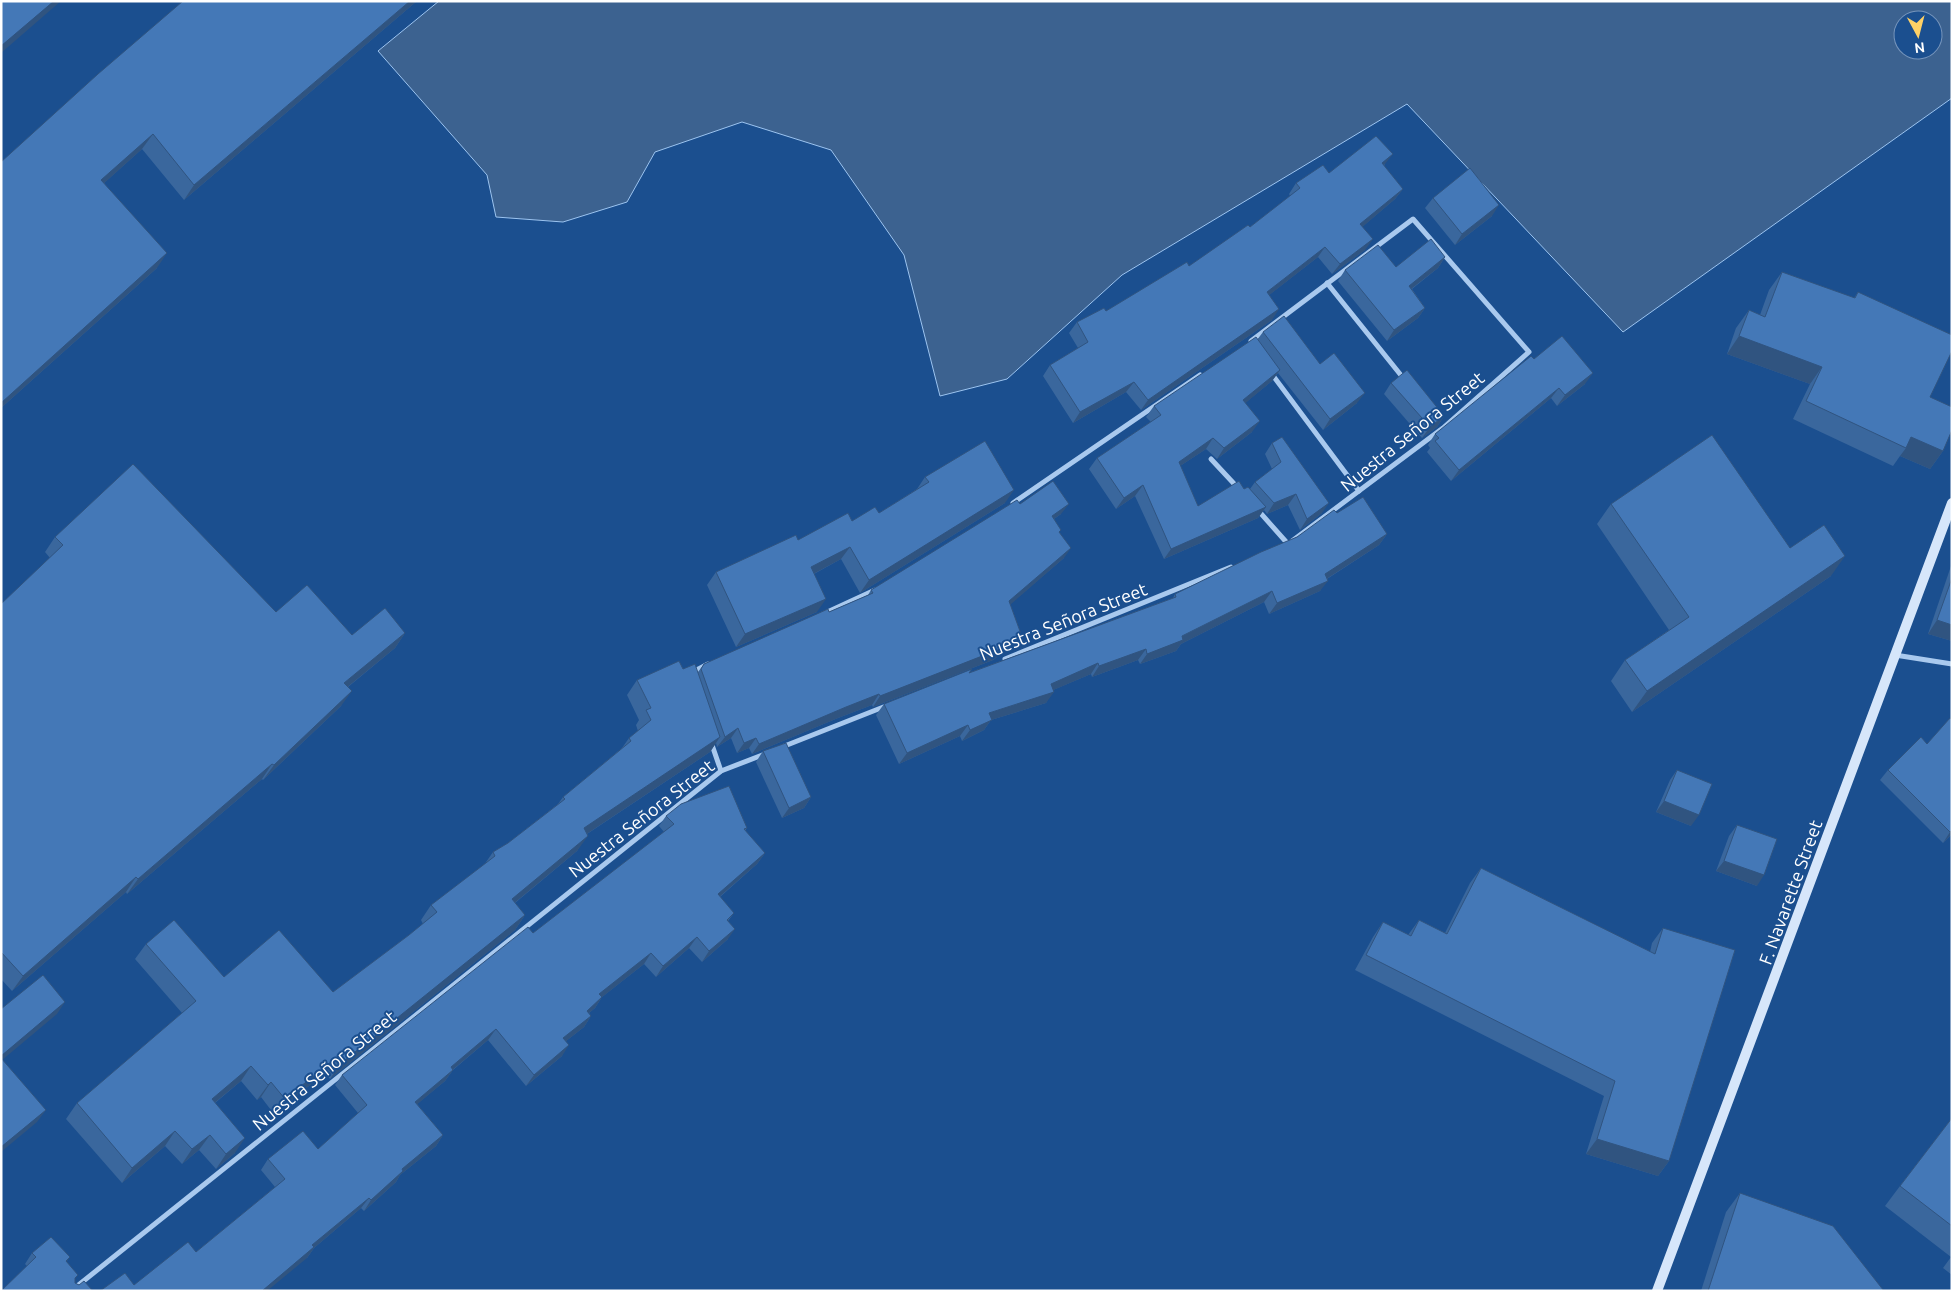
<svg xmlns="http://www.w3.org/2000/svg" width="1953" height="1292" font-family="Ubuntu,sans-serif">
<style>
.water{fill:#3c6290;stroke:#9cc4f0;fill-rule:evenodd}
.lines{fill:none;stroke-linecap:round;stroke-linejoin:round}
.street{stroke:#a9c9ee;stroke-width:5}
.secondary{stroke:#d6e6fa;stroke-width:10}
.wall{fill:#3a679d}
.shaded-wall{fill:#305480}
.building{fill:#4478b7;stroke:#305480}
.labels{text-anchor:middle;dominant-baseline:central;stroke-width:4;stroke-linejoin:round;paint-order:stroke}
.street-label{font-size:18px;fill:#fff;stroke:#1b4f8f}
</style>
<rect width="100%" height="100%" fill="#1b4f8f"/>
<path class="water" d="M439,1H1952V98L1623,332L1407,104L1122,275L1007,379L940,396L904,255L831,150L742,122L655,152L627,202L563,222L496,217L487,175L378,51ZM1903,20H1933V50H1903Z"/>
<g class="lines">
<g class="street">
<polyline points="1327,283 1404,379"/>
<polyline points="1251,341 1413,219 1529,352 1443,428 1292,541"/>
<polyline points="1271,373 1359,491"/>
<polyline points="1211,459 1238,488"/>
<polyline points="1013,503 1200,375"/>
<polyline points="1257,509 1288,544"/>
<polyline points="823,614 875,590"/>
<polyline points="1895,655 1952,664"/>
<polyline points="1005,659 1231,567"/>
<polyline points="691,673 708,664"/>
<polyline points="711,742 721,771"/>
<polyline points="782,747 886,706"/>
<polyline points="71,1291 721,771 765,754"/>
</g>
<polyline class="secondary" points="1657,1291 1952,503"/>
</g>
<g class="wall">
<polygon points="183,1 417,1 184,200 142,149 104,183 157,268 1,408"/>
<polygon points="1385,164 1384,166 1403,189 1395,199 1362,227 1365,250 1332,274 1318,257 1269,295 1272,320 1141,410 1126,392 1073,423 1043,376 1050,365 1078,348 1069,333 1077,322 1106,311 1189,266 1250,227 1290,196 1289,194 1296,183 1329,173"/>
<polygon points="1433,198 1492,216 1455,245 1425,208"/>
<polygon points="1445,257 1438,268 1412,289 1425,308 1418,318 1387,341 1338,281 1345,270 1396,267"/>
<polygon points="1782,272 1854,298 1858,292 1930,397 1943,451 1930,469 1900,456 1893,466 1793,419 1810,384 1727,354 1736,328 1749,310 1760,315 1769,290"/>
<polygon points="1263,332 1320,364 1357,403 1323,430 1278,373 1272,381 1245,403 1252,432 1217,459 1206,449 1180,466 1198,506 1244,489 1250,489 1255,482 1272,469 1265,454 1272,443 1322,513 1300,530 1288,505 1267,514 1264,510 1258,518 1164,559 1135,496 1116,509 1089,469 1097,458 1151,422 1146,417 1154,406 1257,340"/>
<polygon points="1534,359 1585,384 1557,406 1551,398 1451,481 1427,452 1430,448 1428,445 1435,434"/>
<polygon points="1391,383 1444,416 1437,427 1422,438 1384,394"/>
<polygon points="925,477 1005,503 860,593 841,559 814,574 817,612 736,647 707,585 716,572 798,540 852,521 879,513 917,489"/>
<polygon points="1020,504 1061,514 1054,519 1060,533 1064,558 1010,604 1021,634 1014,644 993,660 873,707 872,705 838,718 752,754 749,748 737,753 731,738 717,747 716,743 710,752 587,834 577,851 515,903 525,915 515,930 330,1079 325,1073 274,1114 261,1097 257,1100 241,1081 215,1103 235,1153 216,1169 199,1150 182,1164 165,1146 122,1183 66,1119 77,1103 182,1013 135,959 146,944 224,977 333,992 409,935 423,924 421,920 431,905 484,865 493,852 508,843 558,804 563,797 622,748 629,738 638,731 636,725 639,720 627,695 637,680 683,669 698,672 704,664 829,612 868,595 871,590"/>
<polygon points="1611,504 1831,576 1632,712 1611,681 1625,660 1669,630 1597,524"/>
<polygon points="1337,513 1387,534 1379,545 1327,579 1320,591 1269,614 1264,602 1181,644 1176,651 1140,664 1138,660 1092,677 1091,674 1053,690 1046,703 991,720 984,730 962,741 960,736 899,764 876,715 884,704 1173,598 1175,594 1297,537"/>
<polygon points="55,537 276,612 352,635 405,633 395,648 348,687 341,706 263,780 262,779 127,894 126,892 12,991 1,979 1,604 50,558 45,552"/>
<polygon points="1952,563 1952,641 1928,634"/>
<polygon points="1921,737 1952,834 1943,843 1880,780 1888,770"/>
<polygon points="763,751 811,797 804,808 782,818 756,762"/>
<polygon points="1677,770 1691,826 1656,812 1670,780"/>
<polygon points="666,816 747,828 745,831 765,853 757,864 720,897 734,913 728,921 728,939 702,962 689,948 656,977 644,964 602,997 595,1008 589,1013 591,1016 584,1027 566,1041 562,1056 526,1086 488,1040 453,1070 445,1081 417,1104 443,1135 436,1146 400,1175 396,1182 364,1211 361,1208 314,1248 307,1258 134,1285 196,1252 275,1187 261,1170 268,1159 318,1149 358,1113 335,1085 342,1075 533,933 664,832 659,826"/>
<polygon points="1737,825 1757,886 1716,871 1729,836"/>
<polygon points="1481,868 1650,952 1652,943 1663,928 1669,1161 1658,1176 1586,1154 1604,1096 1355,970 1373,937 1383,922 1408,935 1419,920 1445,933 1470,883"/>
<polygon points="1952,1118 1952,1275 1943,1268 1951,1257 1885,1206 1900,1186"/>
<polygon points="1740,1193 1884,1291 1701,1291 1726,1212"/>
<polygon points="32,1253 70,1257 66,1262 75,1280 75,1283 93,1291 27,1266 25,1264"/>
</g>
<g class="shaded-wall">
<polygon points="54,1 61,1 1,53 1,46"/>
<polygon points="410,1 417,1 184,200 194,185"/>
<polygon points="153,134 142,149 91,195 101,180"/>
<polygon points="1393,154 1385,164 1374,174 1382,163"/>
<polygon points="1403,189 1395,199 1353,235 1360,224"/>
<polygon points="1499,205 1492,216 1455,245 1462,234"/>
<polygon points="1373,239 1365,250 1332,274 1340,264"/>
<polygon points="1325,247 1318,257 1259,303 1267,292"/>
<polygon points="167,253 157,268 1,408 1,403"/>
<polygon points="1445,257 1438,268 1402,296 1409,286"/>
<polygon points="1425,308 1418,318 1387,341 1394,330"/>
<polygon points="1279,309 1272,320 1141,410 1148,400"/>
<polygon points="1739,336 1822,367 1810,384 1727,354"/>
<polygon points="1280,370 1272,381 1236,411 1243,400"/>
<polygon points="1593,373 1585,384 1557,406 1565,395"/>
<polygon points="1134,382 1126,392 1073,423 1080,412"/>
<polygon points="1559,388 1551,398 1451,481 1459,470"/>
<polygon points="1365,393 1357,403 1323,430 1330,419"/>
<polygon points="1444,416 1437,427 1422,438 1430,427"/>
<polygon points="1260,421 1252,432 1217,459 1224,448"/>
<polygon points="1911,437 1943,451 1930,469 1900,456 1906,448"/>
<polygon points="1213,438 1206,449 1171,472 1179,462"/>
<polygon points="1143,485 1135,496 1116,509 1124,498"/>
<polygon points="1014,490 1005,503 860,593 869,580"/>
<polygon points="1296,494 1288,505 1267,514 1274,503"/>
<polygon points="1329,503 1322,513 1300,530 1307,519"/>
<polygon points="1069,504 1061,514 1044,526 1052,516"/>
<polygon points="1266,507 1258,518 1164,559 1171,549"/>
<polygon points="1387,534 1379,545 1317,585 1325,574"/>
<polygon points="850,547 841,559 802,580 811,567"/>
<polygon points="1071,548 1064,558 1002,612 1009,601"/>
<polygon points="1845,556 1831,576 1632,712 1647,691"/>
<polygon points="1328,581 1320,591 1269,614 1277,603"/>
<polygon points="1272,591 1264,602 1181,644 1176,651 1140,664 1147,654"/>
<polygon points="826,599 817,612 736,647 745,634"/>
<polygon points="1937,620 1952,625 1952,641 1928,634"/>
<polygon points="405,633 395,648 334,698 344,683"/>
<polygon points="1021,634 1014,644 993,660 873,707 880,696"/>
<polygon points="1146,649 1138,660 1092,677 1099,666"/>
<polygon points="1098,663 1091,674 1044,694 1051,684"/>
<polygon points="352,691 341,706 263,780 274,765"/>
<polygon points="1054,692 1046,703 991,720 984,730 962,741 970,730 989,713"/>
<polygon points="879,694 872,705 838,718 752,754 759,744 846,707"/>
<polygon points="968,725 960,736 899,764 907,753"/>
<polygon points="738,728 731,738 717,747 725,737"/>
<polygon points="720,737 710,752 573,843 584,828"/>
<polygon points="756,738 749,748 737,753 744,743"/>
<polygon points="272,764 262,779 127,894 138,879"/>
<polygon points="811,797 804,808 782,818 789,808"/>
<polygon points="1664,801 1699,815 1691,826 1656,812"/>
<polygon points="1952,830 1952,834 1943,843 1950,832"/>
<polygon points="588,836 577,851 501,914 512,899"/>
<polygon points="765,853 757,864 710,905 718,894"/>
<polygon points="1724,861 1764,875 1757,886 1716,871"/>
<polygon points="136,877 126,892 12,991 23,976"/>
<polygon points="525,915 515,930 330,1079 340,1064"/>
<polygon points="735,929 728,939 702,962 709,951"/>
<polygon points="697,937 689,948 656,977 663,966"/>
<polygon points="651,953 644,964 592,1005 599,994"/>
<polygon points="602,997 595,1008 579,1021 587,1011"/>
<polygon points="65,1002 57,1014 1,1061 1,1056"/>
<polygon points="591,1016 584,1027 556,1049 563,1038"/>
<polygon points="496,1029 488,1040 443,1078 451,1067"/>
<polygon points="569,1045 562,1056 526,1086 534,1075"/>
<polygon points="336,1058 325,1073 274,1114 285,1099"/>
<polygon points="251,1066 241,1081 201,1114 212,1099"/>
<polygon points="453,1070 445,1081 408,1112 415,1102"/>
<polygon points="271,1082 261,1097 257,1100 268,1085"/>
<polygon points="46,1110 37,1122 1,1152 1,1147"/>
<polygon points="175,1131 165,1146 122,1183 132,1168"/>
<polygon points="210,1135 199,1150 182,1164 192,1149"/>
<polygon points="443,1135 436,1146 400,1175 396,1182 364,1211 371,1200 402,1169"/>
<polygon points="245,1138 235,1153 216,1169 226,1154"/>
<polygon points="1597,1139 1669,1161 1658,1176 1586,1154"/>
<polygon points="369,1198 361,1208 314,1248 307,1258 267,1291 262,1291 312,1245"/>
</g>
<g class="building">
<polygon points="1,1 54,1 1,46"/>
<polygon points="183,1 410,1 194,185 153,134 101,180 167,253 1,403 1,162 98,74"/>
<polygon points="1376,136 1393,154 1382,163 1403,189 1360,224 1373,239 1340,264 1325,247 1267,292 1279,309 1148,400 1134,382 1080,412 1050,365 1088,342 1077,322 1104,308 1106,311 1187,262 1189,266 1248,225 1250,227 1300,188 1296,183 1323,165 1329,173"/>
<polygon points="1470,168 1499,205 1462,234 1433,198"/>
<polygon points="1431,239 1445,257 1409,286 1425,308 1394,330 1345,270 1378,245 1396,267"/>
<polygon points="1782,272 1855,298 1858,292 1952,335 1952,351 1930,397 1952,407 1952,430 1943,451 1911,437 1906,448 1806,401 1822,367 1739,336 1749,310 1765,317"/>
<polygon points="1284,316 1320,364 1334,353 1365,393 1330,419 1263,332"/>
<polygon points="1562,336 1593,373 1565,395 1559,388 1459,470 1435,441 1439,438 1435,434 1531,356 1534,359"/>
<polygon points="1256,337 1280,370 1243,400 1260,421 1224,448 1213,438 1179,462 1198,506 1239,481 1244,489 1248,487 1266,507 1171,549 1143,485 1124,498 1097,458 1161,415 1154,406"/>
<polygon points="1407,370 1444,416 1430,427 1391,383"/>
<polygon points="1712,435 1790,548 1824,525 1845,556 1647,691 1625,660 1689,617 1611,504"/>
<polygon points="1282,437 1329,503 1307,519 1296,494 1274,503 1255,482 1281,462 1272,443"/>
<polygon points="985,441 1014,490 869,580 850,547 811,567 826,599 745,634 716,572 796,535 798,540 848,513 852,521 875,507 879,513 929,482 925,477"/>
<polygon points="133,464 276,612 307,585 352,635 385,608 405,633 344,683 352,691 274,765 272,764 138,879 136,877 23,976 1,952 1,604 63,545 55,537"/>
<polygon points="1053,481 1069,504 1052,516 1061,530 1059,532 1071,548 1009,601 1021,634 1000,649 880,696 879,694 846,707 759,744 756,738 744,743 738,728 725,737 701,669 704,664 828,609 829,612 873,593 871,590 1017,500 1020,504"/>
<polygon points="1363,497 1387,534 1325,574 1328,581 1277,603 1272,591 1182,636 1183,640 1147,654 1146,649 1099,666 1098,663 1051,684 1054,692 989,713 992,720 970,730 968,725 907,753 884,704 972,669 969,673 1176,597 1175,594 1261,552 1297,537 1334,510 1337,513"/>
<polygon points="1952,578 1952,625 1937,620"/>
<polygon points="679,661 683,669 695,664 720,737 584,828 588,836 512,899 525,915 340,1064 336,1058 285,1099 271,1082 268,1085 251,1066 212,1099 245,1138 226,1154 210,1135 192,1149 175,1131 132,1168 77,1103 196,1001 146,944 174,920 224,977 279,930 333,992 409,935 437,912 431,905 495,856 493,852 508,843 565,799 563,797 631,741 629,738 651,720 646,710 651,708 637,680"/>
<polygon points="1950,718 1952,720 1952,830 1950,832 1888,770 1921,737 1927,744"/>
<polygon points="786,743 811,797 789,808 763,751"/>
<polygon points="1677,770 1712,784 1699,815 1664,801"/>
<polygon points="729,786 747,828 744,829 765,853 718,894 734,913 727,920 735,929 709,951 697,937 663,966 651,953 599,994 602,997 587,1011 591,1016 563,1038 569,1045 534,1075 496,1029 451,1067 453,1070 415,1102 443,1135 402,1169 403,1171 371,1200 369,1198 312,1245 314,1247 262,1291 100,1291 125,1273 134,1285 188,1242 196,1252 285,1179 268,1159 303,1131 318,1149 367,1105 342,1075 528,927 533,933 674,824 666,816 681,804"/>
<polygon points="1737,825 1777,839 1764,875 1724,861"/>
<polygon points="1481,868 1655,954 1663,928 1735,950 1669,1161 1597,1139 1615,1081 1366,955 1383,922 1411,936 1419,920 1447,934"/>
<polygon points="43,975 65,1002 1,1056 1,1009"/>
<polygon points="1,1058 46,1110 1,1147"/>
<polygon points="1952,1118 1952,1226 1900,1186"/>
<polygon points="1740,1193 1833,1226 1884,1291 1708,1291"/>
<polygon points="51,1237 70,1257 66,1261 78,1275 75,1278 75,1283 79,1285 84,1281 93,1291 1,1291 36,1257 32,1253"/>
</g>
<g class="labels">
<g class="street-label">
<text transform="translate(1412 431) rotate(-39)">Nuestra Señora Street</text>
<text transform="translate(1063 621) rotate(-22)">Nuestra Señora Street</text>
<text transform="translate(641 818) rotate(-38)">Nuestra Señora Street</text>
<text transform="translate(1790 892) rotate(-70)">F. Navarette Street</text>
<text transform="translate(324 1070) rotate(-39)">Nuestra Señora Street</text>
</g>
</g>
<rect width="1953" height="1292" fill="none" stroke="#ffffff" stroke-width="5"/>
<g transform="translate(1918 35) rotate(173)"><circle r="24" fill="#1b4f8f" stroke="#7695bc"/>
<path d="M0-4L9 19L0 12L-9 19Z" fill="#ffd166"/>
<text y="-8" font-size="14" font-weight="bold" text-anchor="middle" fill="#ffffff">N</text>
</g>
</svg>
